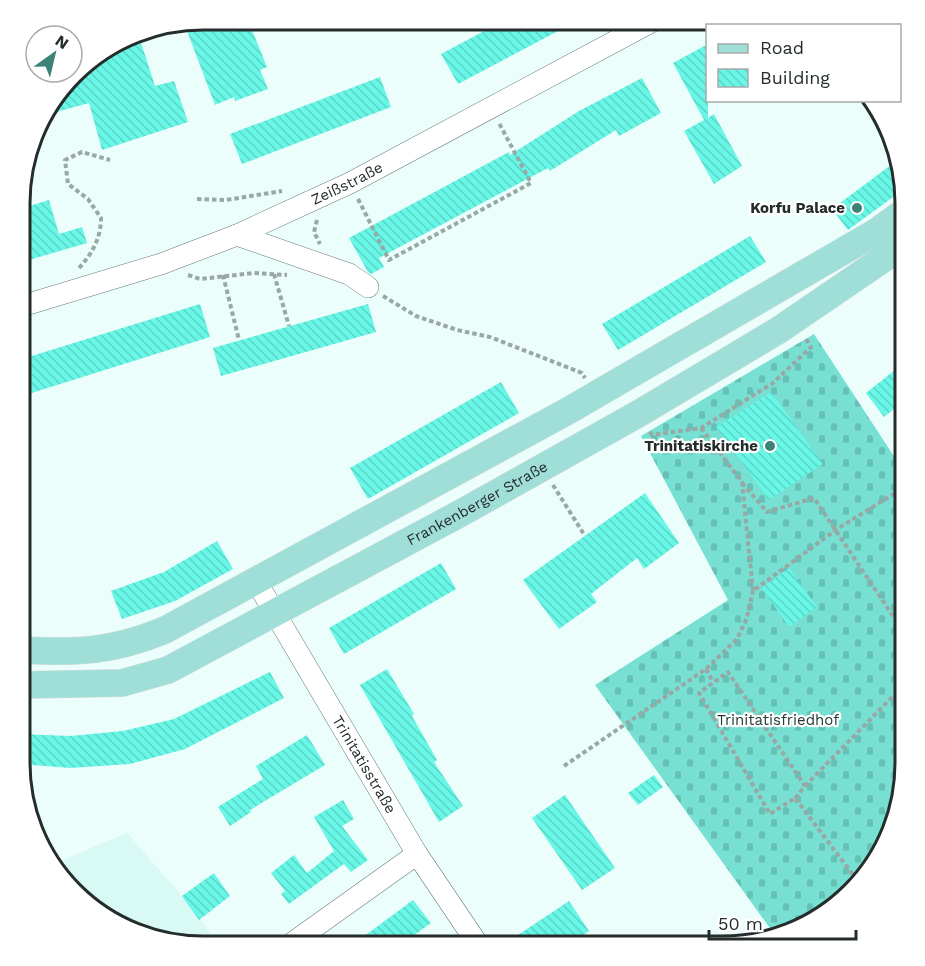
<svg xmlns="http://www.w3.org/2000/svg" width="925" height="966" font-family="'Work Sans',sans-serif">
<style>
.built{fill:#d8f9f4}
.cemetery{fill:url(#cemetery-stones)}
.building{fill:url(#building-back-hatch)}
.lines{fill:none;stroke-linecap:round;stroke-linejoin:round}
.minor-casing{stroke:#677c79;stroke-width:22}
.major-casing{stroke:#dcdddd;stroke-width:28}
.path{stroke:#99a7a5;stroke-width:4;stroke-dasharray:4.5 3;stroke-linecap:butt}
.minor{stroke:#fff;stroke-width:21}
.major{stroke:#a0dfd7;stroke-width:27}
.poi-dot{fill:#3c8279;stroke:#fff;stroke-width:2}
.labels{text-anchor:middle;dominant-baseline:central;stroke-width:4.5;stroke-linejoin:round;paint-order:stroke}
.street-label{font-size:15px;fill:#242d2b;stroke:#fff}
.poi-label{font-size:15px;font-weight:bold;fill:#242d2b;stroke:#fff;text-anchor:end}
.park-label{font-size:15px;fill:#233b37;stroke:#fff}
.rim{fill:none;stroke:#242d2b;stroke-width:3}
</style>
<defs>
<pattern id="cemetery-stones" width="16" height="16" patternUnits="userSpaceOnUse" patternTransform="scale(1.5)"><rect width="16" height="16" fill="#77e0d3"/><path d="M2 7V4a2 2 0 0 1 4 0v3zM10 15v-3a2 2 0 0 1 4 0v3z" fill="#67c0b5"/></pattern>
<pattern id="building-back-hatch" width="6" height="6" patternUnits="userSpaceOnUse" patternTransform="scale(1.5)"><rect width="6" height="6" fill="#68f7e6"/><path d="M-1 5l2 2M0 0l6 6M5-1l2 2" fill="none" stroke="#5ad4c5"/></pattern>
</defs>
<rect width="100%" height="100%" fill="#ebfefb"/>
<polygon class="built" points="127,833 182,896 220,946 191,946 112,922 51,865"/>
<polygon class="cemetery" points="814,334 901,467 905,464 905,775 881,854 824,915 769,934 772,931 595,685 728,600 641,436"/>
<g class="building">
<polygon points="217,20 248,20 267,67 260,70 268,89 235,101 234,97 215,105 187,31"/>
<polygon points="505,20 577,21 458,84 441,54"/>
<polygon points="138,33 155,86 174,81 188,122 102,150 89,103 42,116 82,65"/>
<polygon points="708,44 708,118 714,114 742,166 714,184 684,131 704,120 673,63"/>
<polygon points="380,77 391,107 242,164 230,134"/>
<polygon points="642,78 661,113 619,136 616,130 550,171 548,168 379,258 384,267 371,274 368,272 349,238 509,152 510,155 579,111"/>
<polygon points="895,162 904,189 848,230 832,209"/>
<polygon points="49,200 59,234 82,227 87,243 22,262 23,208"/>
<polygon points="750,236 766,262 618,350 602,324"/>
<polygon points="200,304 210,337 22,396 22,359"/>
<polygon points="368,304 376,332 221,376 213,348"/>
<polygon points="905,362 905,400 884,417 866,393"/>
<polygon points="501,382 519,413 368,499 350,468"/>
<polygon points="771,392 823,464 769,500 716,427"/>
<polygon points="645,493 679,543 644,569 637,558 591,594 597,602 559,629 523,580"/>
<polygon points="217,541 233,569 175,601 122,619 111,591 164,572"/>
<polygon points="441,563 456,589 344,654 329,628"/>
<polygon points="789,568 817,607 789,627 762,588"/>
<polygon points="387,669 414,714 412,716 437,760 434,762 463,806 439,822 360,685"/>
<polygon points="270,672 284,698 185,749 130,764 70,768 20,764 20,734 71,736 123,731 174,719"/>
<polygon points="307,735 325,765 250,810 251,812 230,826 218,807 263,779 256,766"/>
<polygon points="654,775 663,787 638,805 628,793"/>
<polygon points="565,795 615,868 582,890 532,818"/>
<polygon points="343,800 354,819 342,826 368,860 351,872 344,864 289,904 281,894 285,891 271,873 294,855 307,873 334,851 314,817"/>
<polygon points="214,873 230,896 199,920 182,896"/>
<polygon points="413,900 431,923 399,946 351,946"/>
<polygon points="569,901 589,931 567,946 526,946 518,935"/>
</g>
<g class="lines">
<defs>
<g id="minor">
<polyline points="237,235 349,274 368,287"/>
<path id="s1" d="M22,306L161,264L237,235L350,183L653,21"/>
<path id="s2" d="M256,581L417,854L479,946"/>
<polyline points="288,946 417,854"/>
</g>
<g id="major">
<path d="M21,650C76,653 112,652 165,630L566,412L876,232L905,211"/>
<path id="s3" d="M20,685L122,683L168,670L461,513L638,414L779,330L905,244"/>
</g>
</defs>
<use href="#minor" class="minor-casing"/>
<use href="#major" class="major-casing"/>
<g class="path">
<polyline points="197,199 226,200 282,191"/>
<polyline points="358,199 389,260 531,183 499,123"/>
<polyline points="317,220 314,232 320,244"/>
<path d="M79,268C92,254 101,238 101,218L88,199L68,184L65,160L82,152L110,160"/>
<polyline points="274,274 289,326"/>
<polyline points="188,275 200,279 254,273 287,275"/>
<polyline points="223,275 239,340"/>
<polyline points="383,296 416,316 457,330 490,337 582,373 585,378"/>
<polyline points="701,428 742,482 753,591 837,529 905,487"/>
<polyline points="650,432 652,435 701,428 773,383 811,347 806,339"/>
<polyline points="742,483 767,512 814,498 905,634"/>
<polyline points="553,485 585,536"/>
<polyline points="706,669 713,682"/>
<polyline points="564,766 706,669 737,639 747,618 753,591"/>
<polyline points="805,786 905,684"/>
<polyline points="795,798 805,786 728,672 699,693 770,814 795,798 857,880"/>
</g>
<use href="#minor" class="minor"/>
<use href="#major" class="major"/>
</g>
<g class="poi-dot">
<circle cx="857" cy="208" r="6"/>
<circle cx="770" cy="446" r="6"/>
</g>
<g class="labels">
<g class="street-label">
<text stroke="none"><textPath href="#s1" startOffset="348">Zeißstraße</textPath></text>
<text stroke="none"><textPath href="#s3" startOffset="501">Frankenberger Straße</textPath></text>
<text stroke="none"><textPath href="#s2" startOffset="213">Trinitatisstraße</textPath></text>
</g>
<g class="poi-label">
<text x="845" y="208">Korfu Palace</text>
<text x="758" y="446">Trinitatiskirche</text>
</g>
<g class="park-label">
<text x="778" y="720">Trinitatisfriedhof</text>
</g>
</g>
<path d="M0 0H925V966H0ZM203 30H722A173 173 0 0 1 895 203V763A173 173 0 0 1 722 936H203A173 173 0 0 1 30 763V203A173 173 0 0 1 203 30Z" fill="#fff" fill-rule="evenodd"/>
<path class="rim" d="M203 30H722A173 173 0 0 1 895 203V763A173 173 0 0 1 722 936H203A173 173 0 0 1 30 763V203A173 173 0 0 1 203 30Z"/>
<rect x="706" y="24" width="195" height="78" fill="#ffffff" stroke="#a7abaa" stroke-width="1.5"/>
<rect x="718" y="44" width="30" height="9" fill="#a0dfd7" stroke="#a7abaa" stroke-width="1.5"/>
<text x="760" y="54" font-size="18" fill="#242d2b">Road</text>
<rect x="718" y="69" width="30" height="18" fill="url(#building-back-hatch)" stroke="#a7abaa" stroke-width="1.5"/>
<text x="760" y="84" font-size="18" fill="#242d2b">Building</text>
<g transform="translate(54 54) rotate(34)"><circle r="28" fill="#ffffff" stroke="#a7abaa" stroke-width="1.5"/>
<path d="M0-4.5L10 22L0 15L-10 22Z" fill="#3c8279"/>
<text y="-9" font-size="16" font-weight="bold" text-anchor="middle" fill="#242d2b">N</text>
</g>
<path d="M709 930v9h147v-9" fill="none" stroke="#242d2b" stroke-width="3"/>
<text x="718" y="930" font-size="18" fill="#242d2b" stroke="#ffffff" stroke-width="4.5" paint-order="stroke">50 m</text>
</svg>
